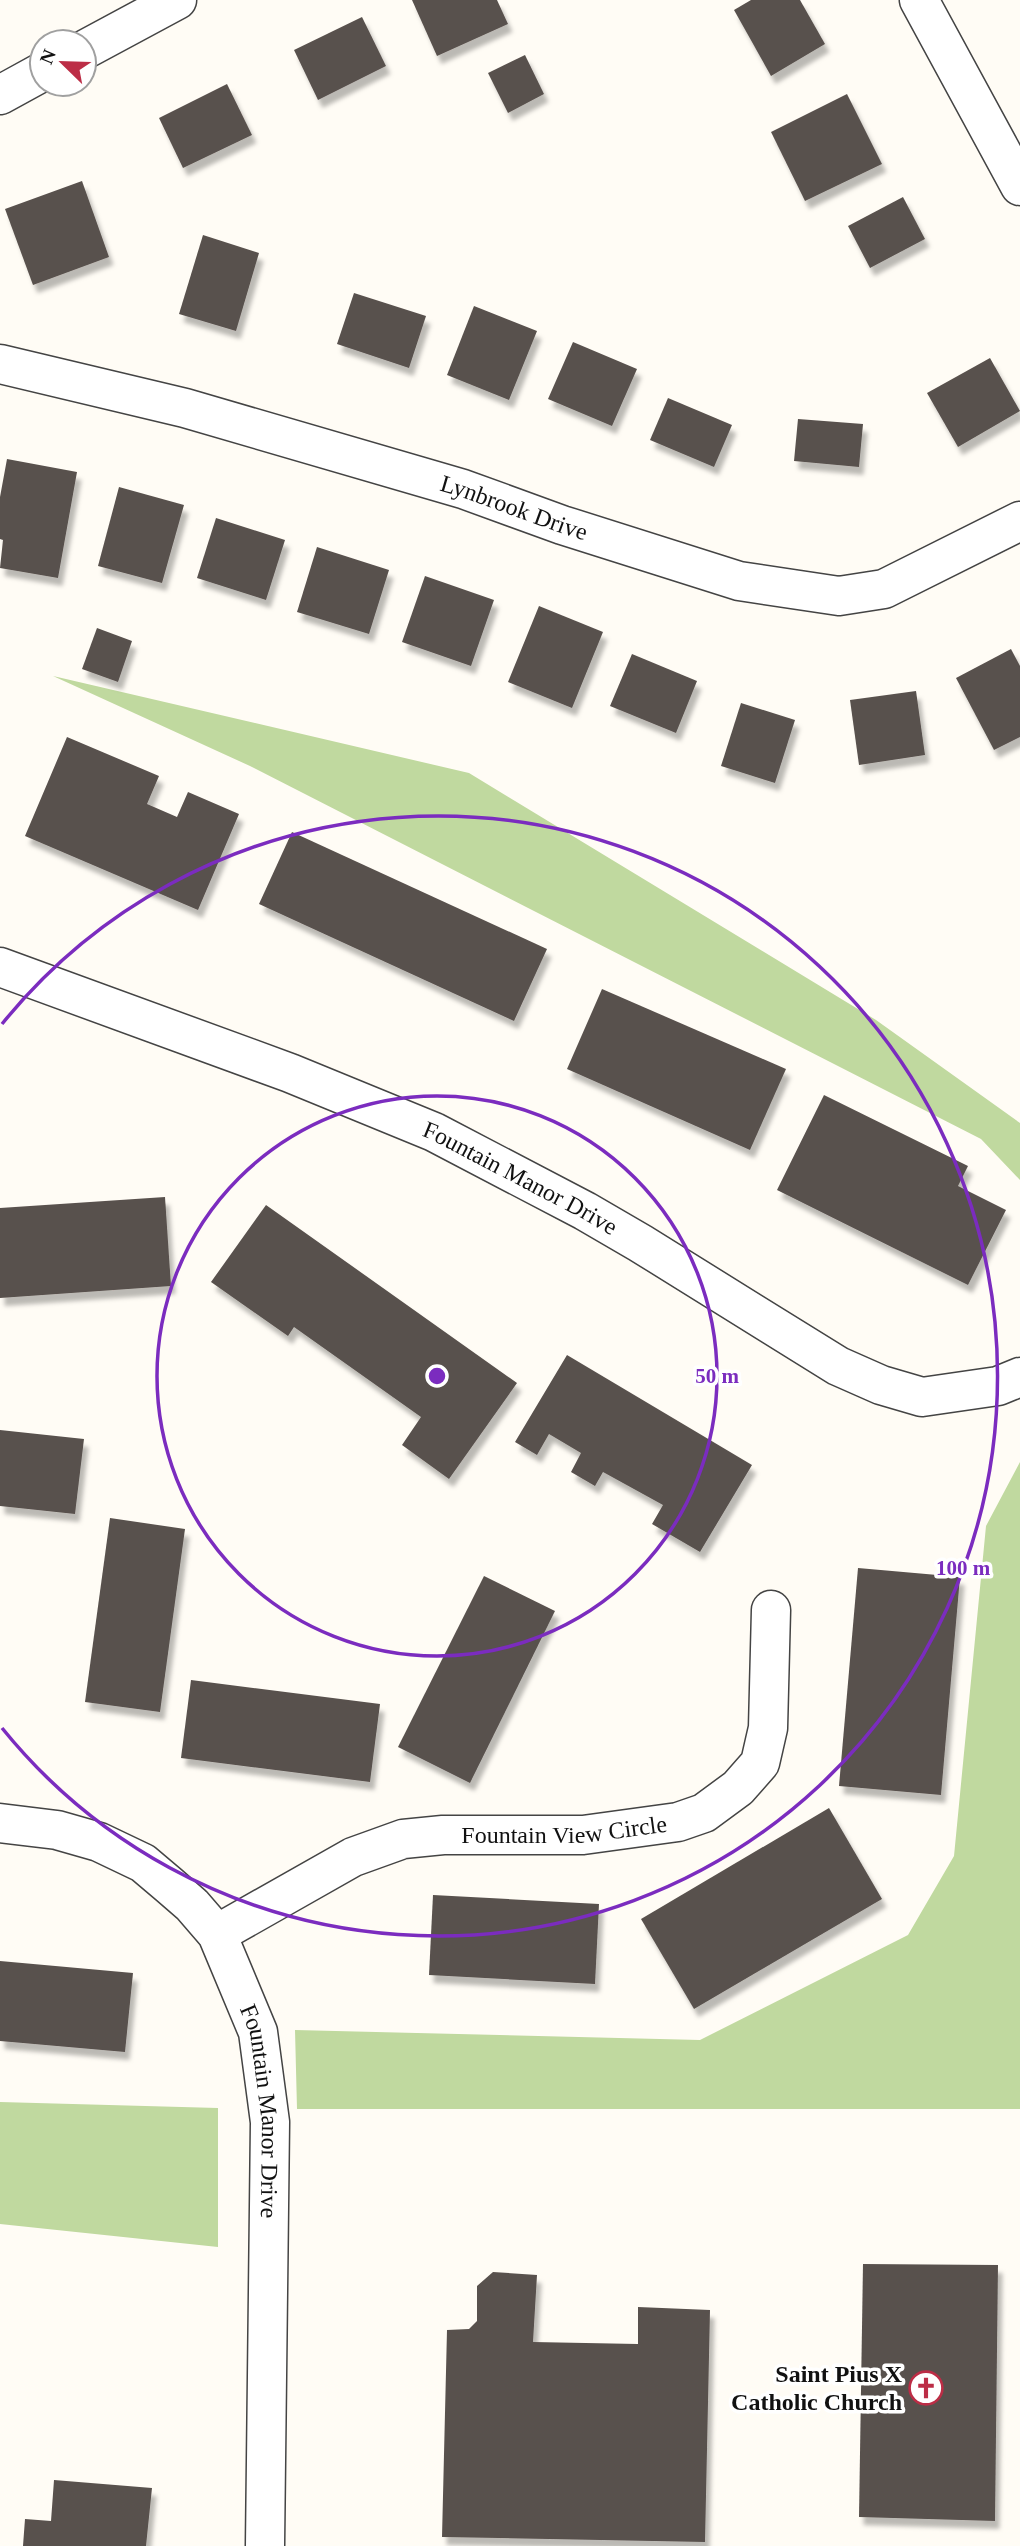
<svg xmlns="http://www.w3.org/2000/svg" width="1020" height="2546" font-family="'Times New Roman',serif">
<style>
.forest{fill:#c0d99f}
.building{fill:#59514d;filter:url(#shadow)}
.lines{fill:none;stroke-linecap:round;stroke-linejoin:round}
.minor-casing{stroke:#444;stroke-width:41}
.minor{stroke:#fff;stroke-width:38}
.ring{fill:none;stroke:#7b2cbf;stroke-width:3.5}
.labels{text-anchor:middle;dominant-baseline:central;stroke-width:7;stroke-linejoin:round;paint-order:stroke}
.street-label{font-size:24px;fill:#111;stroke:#fff}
.poi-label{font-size:24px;font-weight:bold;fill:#111;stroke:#fff;text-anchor:end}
.centre{fill:#7b2cbf;stroke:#fff;stroke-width:3.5}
.ring-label{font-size:21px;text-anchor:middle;font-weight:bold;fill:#7b2cbf;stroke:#fff;stroke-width:7;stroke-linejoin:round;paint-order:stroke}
</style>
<defs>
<filter id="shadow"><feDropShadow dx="4.5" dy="8" stdDeviation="2" flood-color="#0004"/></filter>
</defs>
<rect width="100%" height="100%" fill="#fffcf5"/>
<g class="forest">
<polygon points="53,676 469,773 876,1020 1020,1123 1020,1180 981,1139 250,766"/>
<polygon points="1020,1462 1020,2109 297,2109 295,2030 700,2040 908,1935 954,1856 986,1526"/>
<polygon points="0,2102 218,2108 218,2247 0,2224"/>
</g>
<g class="building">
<polygon points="412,0 497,0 508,24 437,56"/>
<polygon points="751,0 800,0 825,44 771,76 734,10"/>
<polygon points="362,17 386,66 318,100 294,50"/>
<polygon points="525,55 544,94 508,113 488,73"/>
<polygon points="227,84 252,135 183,168 159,118"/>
<polygon points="847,94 882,164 805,201 771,132"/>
<polygon points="82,181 109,257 33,285 5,209"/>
<polygon points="903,197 925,239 870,268 848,226"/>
<polygon points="203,235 259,253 236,331 179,314"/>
<polygon points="354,293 426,316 409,368 337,344"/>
<polygon points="474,306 537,331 509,400 447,375"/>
<polygon points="573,342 637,369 612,426 548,399"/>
<polygon points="990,358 1020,411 958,447 927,393"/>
<polygon points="668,398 732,425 714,467 650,440"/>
<polygon points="798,419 863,424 859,467 794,461"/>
<polygon points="7,459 77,472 58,578 0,568 3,540 0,539 0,497"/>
<polygon points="119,487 184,505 162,583 98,566"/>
<polygon points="216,518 285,540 266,600 197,578"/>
<polygon points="317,547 389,570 369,634 297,612"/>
<polygon points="425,576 494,600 471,666 402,642"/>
<polygon points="539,606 603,632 572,708 508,682"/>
<polygon points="97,628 132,641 118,682 82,669"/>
<polygon points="1011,649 1020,666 1020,737 994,750 956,678"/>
<polygon points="632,654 697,681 676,733 610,706"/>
<polygon points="916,691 925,755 859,765 850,700"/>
<polygon points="741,703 795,720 775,783 721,766"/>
<polygon points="67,737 159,776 147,804 177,817 188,792 239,814 198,910 25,836"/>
<polygon points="292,832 547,949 514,1021 259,904"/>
<polygon points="602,989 786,1069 750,1150 567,1069"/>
<polygon points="824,1095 968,1166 958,1186 1006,1210 968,1285 777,1190"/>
<polygon points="165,1197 171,1286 0,1298 0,1208"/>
<polygon points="266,1205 517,1383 449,1479 402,1445 421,1417 294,1327 288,1336 211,1282"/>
<polygon points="567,1355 752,1465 700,1552 652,1524 663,1505 603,1472 595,1486 571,1472 581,1453 549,1434 537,1455 515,1442"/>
<polygon points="0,1430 84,1439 75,1514 0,1506"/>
<polygon points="110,1518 185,1529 160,1712 85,1702"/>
<polygon points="858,1568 960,1577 941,1795 839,1786"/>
<polygon points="484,1576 555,1611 470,1783 398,1747"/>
<polygon points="191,1680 380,1704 370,1782 181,1758"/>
<polygon points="829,1808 882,1899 694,2009 641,1919"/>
<polygon points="433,1895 599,1904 595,1984 429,1975"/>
<polygon points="0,1961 133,1973 125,2052 0,2041"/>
<polygon points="863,2264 998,2265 995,2521 859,2517"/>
<polygon points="493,2272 537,2275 533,2342 638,2344 638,2307 710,2310 705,2542 442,2537 447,2330 469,2329 477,2321 477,2286"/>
<polygon points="54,2480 152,2488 146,2546 23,2546 25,2519 51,2521"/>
</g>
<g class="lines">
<defs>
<g id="minor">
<polyline points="919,0 1020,186"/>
<polyline points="84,50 177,0"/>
<polyline points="0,95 42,72"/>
<path id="s1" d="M0,364L185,408L463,489L562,525L739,581L839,596L884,589L1020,521"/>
<path id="s2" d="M0,967L290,1073L434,1132L585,1211L640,1243L838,1366L881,1385L922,1397L998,1386L1020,1377"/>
<path id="s3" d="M0,1823L57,1830L99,1842L143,1863L169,1885L192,1905L217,1934L258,2032L270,2122L265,2546"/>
<path id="s4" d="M217,1934L353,1857L403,1839L443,1835H583L678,1822L704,1813L738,1788L760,1763L768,1728L771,1610"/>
</g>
</defs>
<use href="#minor" class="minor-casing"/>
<use href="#minor" class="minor"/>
</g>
<g class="ring">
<circle cx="437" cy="1376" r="280"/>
<path d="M2 1024A560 560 0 1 1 2 1728"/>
</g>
<defs>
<symbol id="church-ring" viewBox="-11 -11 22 22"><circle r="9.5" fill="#fff" stroke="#bc2d46" stroke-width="1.5"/><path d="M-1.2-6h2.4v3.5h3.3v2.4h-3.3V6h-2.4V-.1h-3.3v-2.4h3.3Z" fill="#bc2d46"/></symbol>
</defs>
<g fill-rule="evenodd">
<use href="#church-ring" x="907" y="2369" width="38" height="38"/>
</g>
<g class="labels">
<g class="street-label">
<text stroke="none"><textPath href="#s1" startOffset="534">Lynbrook Drive</textPath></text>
<text stroke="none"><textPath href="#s2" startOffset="562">Fountain Manor Drive</textPath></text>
<text stroke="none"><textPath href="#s4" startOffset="371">Fountain View Circle</textPath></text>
<text stroke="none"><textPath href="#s3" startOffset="438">Fountain Manor Drive</textPath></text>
</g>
<g class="poi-label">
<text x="902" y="2374">Saint Pius X<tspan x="902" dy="28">Catholic Church</tspan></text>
</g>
</g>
<circle cx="437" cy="1376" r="10" class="centre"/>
<g class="ring-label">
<text x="717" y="1383">50 m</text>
<text x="963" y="1575">100 m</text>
</g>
<g transform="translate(63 63) rotate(293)"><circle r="33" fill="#ffffff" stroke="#a0a0a0" stroke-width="2"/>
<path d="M0-5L12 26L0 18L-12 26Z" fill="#bc2d46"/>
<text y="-10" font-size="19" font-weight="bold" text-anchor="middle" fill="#111111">N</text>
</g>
</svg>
